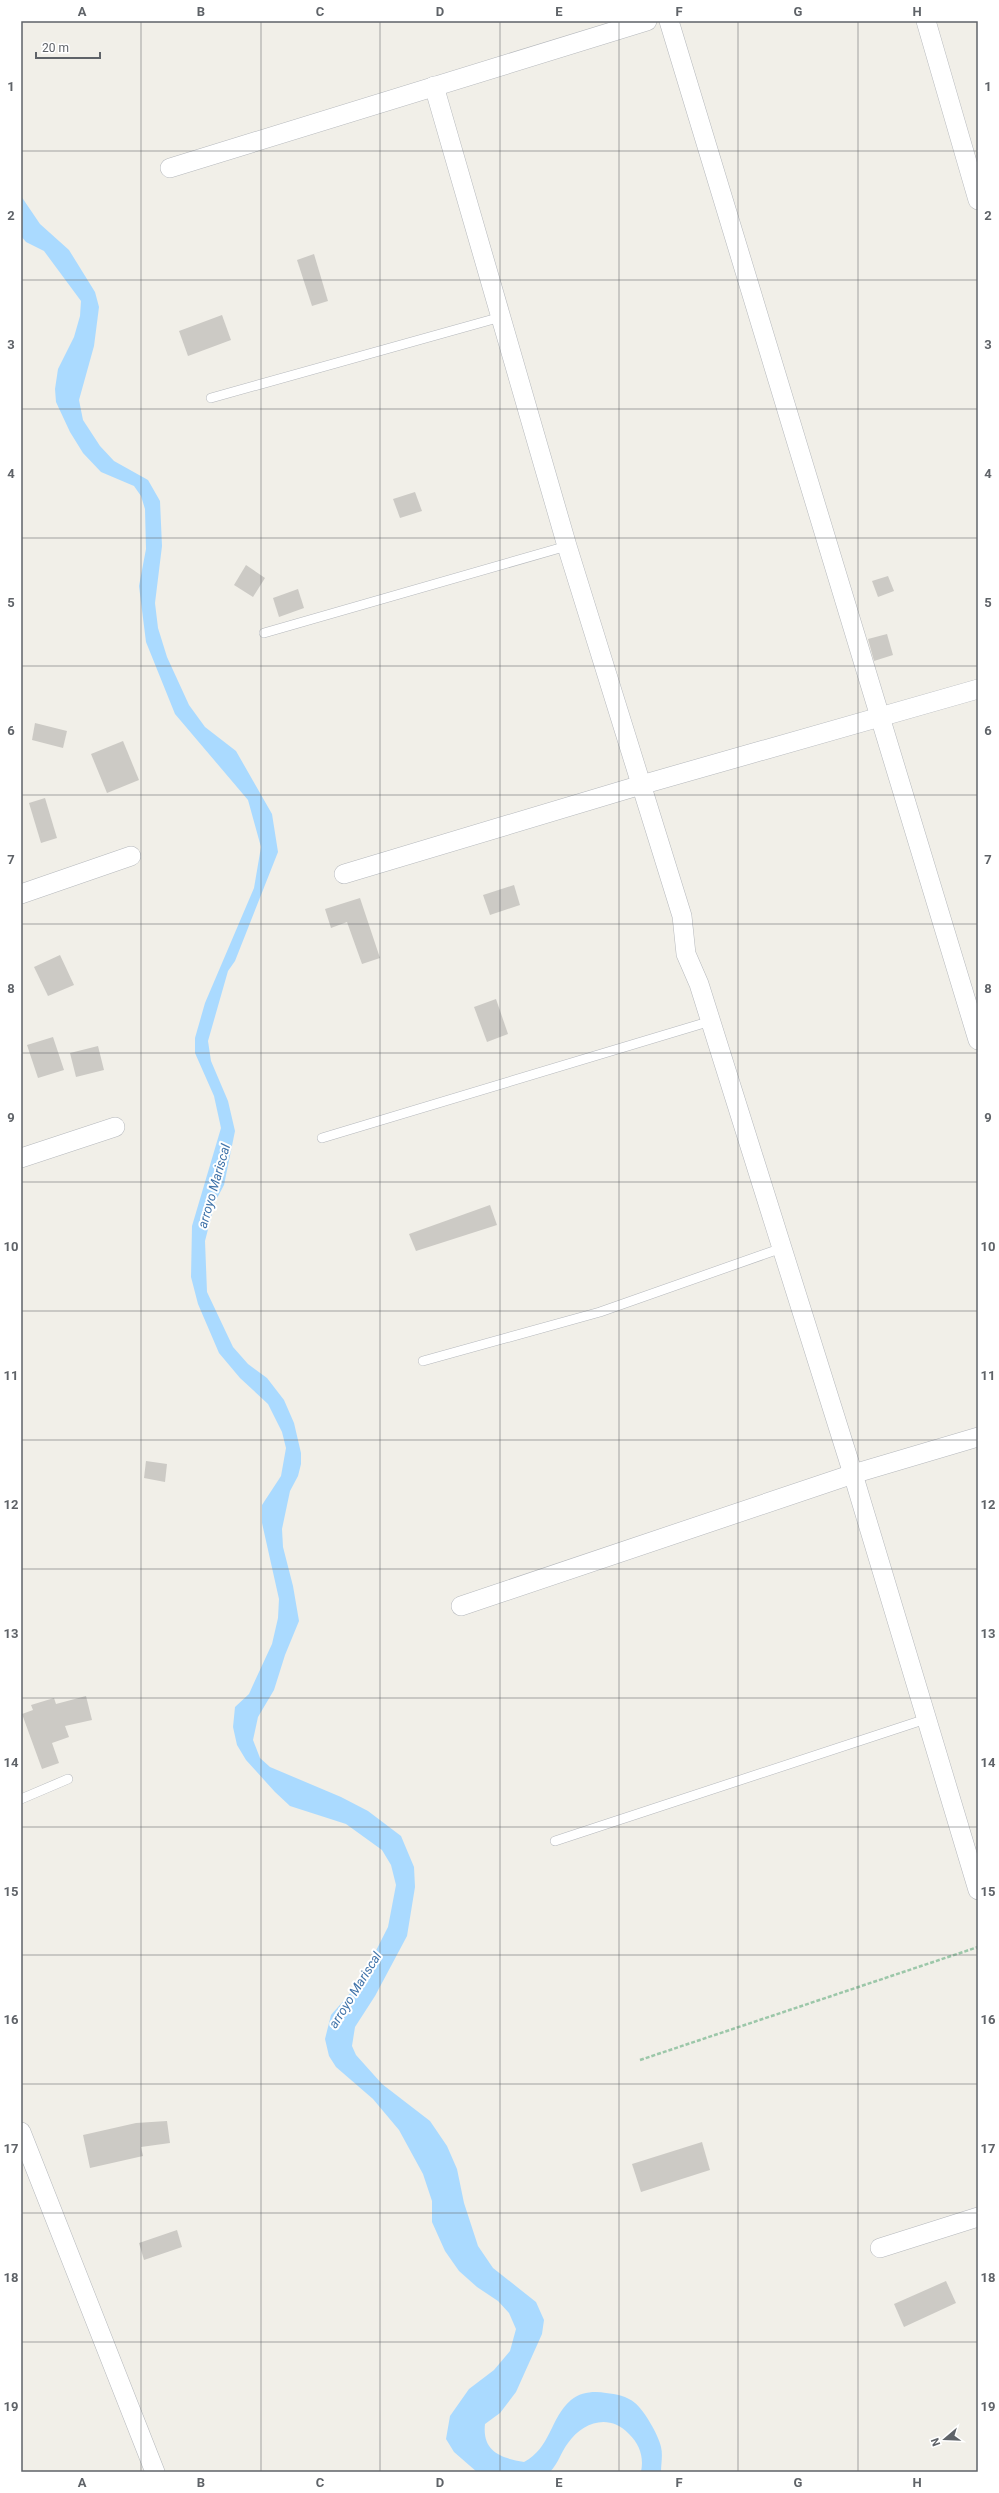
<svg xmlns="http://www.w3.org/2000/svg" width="999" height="2493" font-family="Roboto,sans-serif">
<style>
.water{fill:#aadaff}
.building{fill:#cccac5}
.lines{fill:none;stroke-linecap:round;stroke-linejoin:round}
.lane-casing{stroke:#b5b8bc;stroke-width:10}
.street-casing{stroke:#b5b8bc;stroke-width:20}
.path{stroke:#9cc7a9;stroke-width:2.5;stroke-dasharray:4 2;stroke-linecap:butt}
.lane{stroke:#fff;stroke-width:9}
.street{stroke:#fff;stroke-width:19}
.grid{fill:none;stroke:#5f6368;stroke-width:1;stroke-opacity:0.55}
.labels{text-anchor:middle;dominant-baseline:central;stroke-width:4;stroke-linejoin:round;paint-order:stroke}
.water-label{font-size:13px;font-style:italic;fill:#4174aa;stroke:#fff}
.neatline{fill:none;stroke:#5f6368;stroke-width:1.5}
.grid-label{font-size:13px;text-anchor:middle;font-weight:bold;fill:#5f6368}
</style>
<rect width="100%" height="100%" fill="#f1efe8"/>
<path class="water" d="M21,196L40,224L69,250L95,292L99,307L94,346L79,400L83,420L100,446L114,461L148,480L160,501L162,546L155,603L158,628L167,657L189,705L205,727L236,751L272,814L278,852L235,961L228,971L208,1041L211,1061L228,1101L235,1131L224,1185L215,1202L205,1241L207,1292L233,1347L248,1364L267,1378L284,1400L294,1423L301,1453V1464L298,1476L290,1491L282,1529L283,1547L293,1586L299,1621L285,1655L274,1690L258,1717L253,1740L260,1758L270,1767L341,1797L368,1811L401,1836L414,1867L415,1887L407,1936L375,1996L355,2027L352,2046L356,2055L382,2084L430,2121L447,2146L457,2169L464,2203L478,2246L493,2268L536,2302L544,2320L542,2334L516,2392L500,2413L485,2424C482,2452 501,2458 524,2462C551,2448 550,2418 571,2400C581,2392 594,2391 606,2393C616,2394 627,2396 635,2403C644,2410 659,2436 661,2447C663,2455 661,2464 661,2472H641C644,2457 640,2445 629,2434C609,2413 583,2422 568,2443C561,2452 558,2464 550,2472H477L454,2452L446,2439L450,2416L469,2389L494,2370L510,2351L516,2329L509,2313L498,2301L477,2287L459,2271L445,2251L432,2222V2201L423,2174L399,2130L373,2099L336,2067L329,2056L325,2039L331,2015L360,1982L388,1927L396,1885L391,1865L382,1850L346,1824L290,1806L275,1792L246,1760L237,1745L233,1727L235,1707L249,1694L253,1685L272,1644L278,1618L279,1599L262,1523V1505L281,1476L286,1448L282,1432L268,1404L240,1378L219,1353L198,1304L191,1277L192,1226L221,1128L214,1096L195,1053V1038L205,1003L254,888L261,847L248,800L175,714L146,642L139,586L146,549L145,509L141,496L134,486L101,472L83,453L70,432L56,402L55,389L58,369L74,337L80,316L81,301L44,251L26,242L21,236Z"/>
<g class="building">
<polygon points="314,254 328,301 312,306 297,260"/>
<polygon points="222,315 231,340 188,356 179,331"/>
<polygon points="415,492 422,511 400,518 393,499"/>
<polygon points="246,565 265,578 253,597 234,585"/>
<polygon points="888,576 894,591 878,597 872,581"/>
<polygon points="298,589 304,608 279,617 273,598"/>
<polygon points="887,634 893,655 874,661 868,639"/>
<polygon points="35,723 67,731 63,748 32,740"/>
<polygon points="123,741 139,780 107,793 91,754"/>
<polygon points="45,798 57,838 41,843 29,803"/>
<polygon points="514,885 520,905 490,915 483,895"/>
<polygon points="360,898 380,958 362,964 347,922 331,928 325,909"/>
<polygon points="60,955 74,985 48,996 34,967"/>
<polygon points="496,999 508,1034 487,1042 474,1007"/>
<polygon points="53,1037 64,1070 38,1078 27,1045"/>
<polygon points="98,1046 104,1070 76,1077 70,1053"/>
<polygon points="490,1205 497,1225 416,1251 409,1234"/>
<polygon points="146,1461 167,1464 165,1482 144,1478"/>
<polygon points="86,1696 92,1720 65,1726 69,1737 52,1743 59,1763 42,1769 22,1714 33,1710 31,1705 54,1698 56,1704"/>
<polygon points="167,2121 170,2143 141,2147 143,2156 90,2168 83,2135 136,2123"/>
<polygon points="702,2142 710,2170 641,2192 632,2164"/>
<polygon points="177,2230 182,2247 144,2260 139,2243"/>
<polygon points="946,2281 956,2303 904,2327 894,2304"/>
</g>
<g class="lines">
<defs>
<g id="lane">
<polyline points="211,398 501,317"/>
<polyline points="264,633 567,546"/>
<polyline points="322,1138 711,1021"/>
<polyline points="423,1361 600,1312 782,1248"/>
<polyline points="21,1799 68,1779"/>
<polyline points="555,1841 926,1719"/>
</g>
<g id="street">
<polyline points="669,21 978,1040"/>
<polyline points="926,21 978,200"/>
<polyline points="434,86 567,546 682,916 686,954 699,984 853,1474 978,1890"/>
<polyline points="170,168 647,21"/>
<polyline points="344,874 641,785 978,689"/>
<polyline points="21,894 131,856"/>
<polyline points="21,1158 115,1127"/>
<polyline points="461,1606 853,1474 978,1437"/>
<polyline points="21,2132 155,2472"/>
<polyline points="880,2248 978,2217"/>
</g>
</defs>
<use href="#lane" class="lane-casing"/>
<use href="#street" class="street-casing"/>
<polyline class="path" points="640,2060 978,1947"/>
<use href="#lane" class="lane"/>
<use href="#street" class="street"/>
</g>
<path class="grid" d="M141,21V2472M261,21V2472M380,21V2472M500,21V2472M619,21V2472M738,21V2472M858,21V2472M21,151H978M21,280H978M21,409H978M21,538H978M21,666H978M21,795H978M21,924H978M21,1053H978M21,1182H978M21,1311H978M21,1440H978M21,1569H978M21,1698H978M21,1827H978M21,1955H978M21,2084H978M21,2213H978M21,2342H978"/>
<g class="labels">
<g class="water-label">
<text transform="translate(214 1186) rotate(-74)">arroyo Mariscal</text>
<text transform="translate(355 1990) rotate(-58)">arroyo Mariscal</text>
</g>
</g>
<rect width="999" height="2493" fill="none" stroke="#ffffff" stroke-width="44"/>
<g transform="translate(945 2439) rotate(251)" stroke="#ffffff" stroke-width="3" paint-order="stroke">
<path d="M0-3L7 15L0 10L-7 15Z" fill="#5f6368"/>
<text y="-6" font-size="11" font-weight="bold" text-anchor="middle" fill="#5f6368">N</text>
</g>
<path d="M36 52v6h64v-6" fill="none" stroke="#5f6368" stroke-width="2"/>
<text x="42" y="52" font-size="12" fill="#5f6368" stroke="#ffffff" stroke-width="3" paint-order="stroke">20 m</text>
<rect x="22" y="22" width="955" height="2449" class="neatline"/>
<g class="grid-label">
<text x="82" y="16">A</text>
<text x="201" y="16">B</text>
<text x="320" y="16">C</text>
<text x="440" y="16">D</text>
<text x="559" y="16">E</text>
<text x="679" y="16">F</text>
<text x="798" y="16">G</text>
<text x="917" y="16">H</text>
<text x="11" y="91">1</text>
<text x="988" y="91">1</text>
<text x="11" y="220">2</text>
<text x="988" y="220">2</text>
<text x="11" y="349">3</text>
<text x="988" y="349">3</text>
<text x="11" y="478">4</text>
<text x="988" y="478">4</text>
<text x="11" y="607">5</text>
<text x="988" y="607">5</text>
<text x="11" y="735">6</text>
<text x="988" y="735">6</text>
<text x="11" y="864">7</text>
<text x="988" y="864">7</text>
<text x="11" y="993">8</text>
<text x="988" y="993">8</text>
<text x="11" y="1122">9</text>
<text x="988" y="1122">9</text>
<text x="11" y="1251">10</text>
<text x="988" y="1251">10</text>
<text x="11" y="1380">11</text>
<text x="988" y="1380">11</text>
<text x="11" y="1509">12</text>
<text x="988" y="1509">12</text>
<text x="11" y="1638">13</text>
<text x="988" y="1638">13</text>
<text x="11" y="1767">14</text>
<text x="988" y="1767">14</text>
<text x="11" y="1896">15</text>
<text x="988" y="1896">15</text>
<text x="11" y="2024">16</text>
<text x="988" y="2024">16</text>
<text x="11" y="2153">17</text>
<text x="988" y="2153">17</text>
<text x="11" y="2282">18</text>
<text x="988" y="2282">18</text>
<text x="11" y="2411">19</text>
<text x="988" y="2411">19</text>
<text x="82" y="2487">A</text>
<text x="201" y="2487">B</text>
<text x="320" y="2487">C</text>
<text x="440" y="2487">D</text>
<text x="559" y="2487">E</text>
<text x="679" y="2487">F</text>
<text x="798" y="2487">G</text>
<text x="917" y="2487">H</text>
</g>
</svg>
